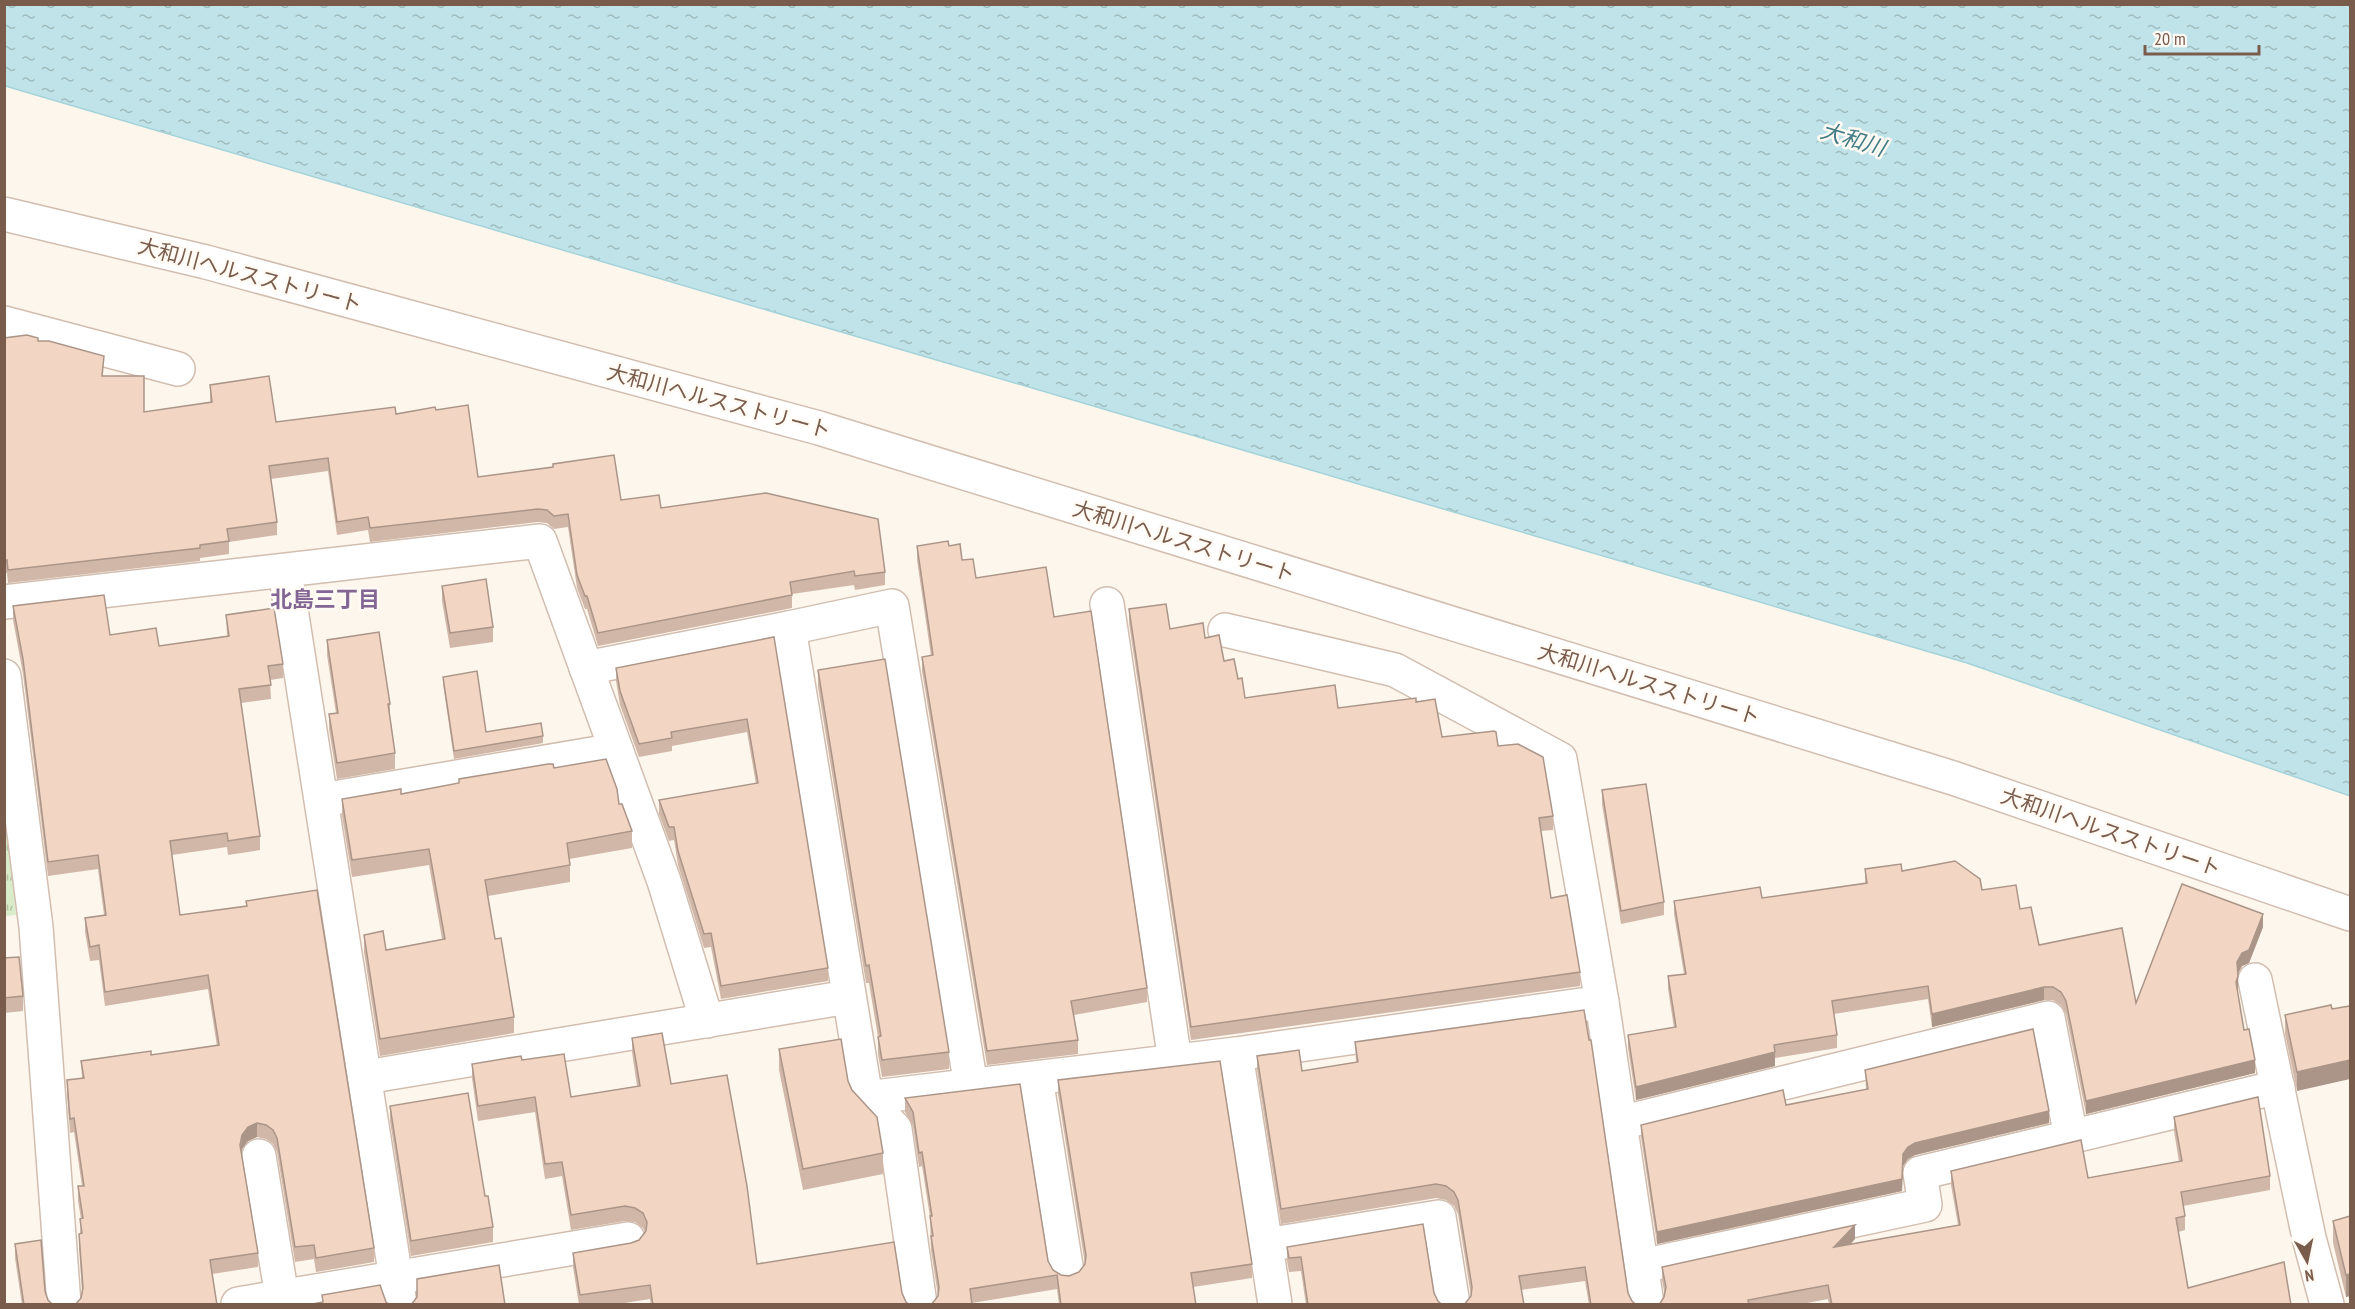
<svg xmlns="http://www.w3.org/2000/svg" width="2355" height="1309" font-family="'PT Sans Narrow','Noto Sans JP',sans-serif">
<style>
.park{fill:url(#park-tufts)}
.water{fill:url(#water-ripples);stroke:#a5d3da;stroke-width:1.5}
.lines{fill:none;stroke-linecap:round;stroke-linejoin:round}
.minor-casing{stroke:#d1beb0;stroke-width:36}
.minor{stroke:#fff;stroke-width:33}
.wall{fill:#d1b7a8}
.shaded-wall{fill:#aa9588}
.building{fill:#f3d5c3;stroke:#aa9588;stroke-width:1.5}
.labels{text-anchor:middle;dominant-baseline:central;stroke-width:5;stroke-linejoin:round;paint-order:stroke}
.street-label{font-size:21px;fill:#7a5c4d;stroke:#fffaf3}
.water-label{font-size:22px;font-style:italic;fill:#437c86;stroke:#fffaf3}
.neighbourhood-label{font-size:22px;font-weight:bold;fill:#846695;stroke:#fffaf3}
</style>
<defs>
<pattern id="park-tufts" width="24" height="20" patternUnits="userSpaceOnUse" patternTransform="scale(1.5)"><rect width="24" height="20" fill="#d8ecc9"/><path d="M3 7l-1-3M5 7V3M7 7l1-3M15 17l-1-3M17 17v-4M19 17l1-3" fill="none" stroke="#b4c2a5"/></pattern>
<pattern id="water-ripples" width="26" height="14" patternUnits="userSpaceOnUse" patternTransform="scale(1.5)"><rect width="26" height="14" fill="#bfe3e8"/><path d="M2 4q2-2 4 0t4 0M15 11q2-2 4 0t4 0" fill="none" stroke="#a0bbbe"/></pattern>
</defs>
<rect width="100%" height="100%" fill="#fdf6ec"/>
<polygon class="park" points="4,832 8,832 16,915 5,916"/>
<polygon class="water" points="4,5 2350,5 2350,796 1967,663 5,86"/>
<g class="lines">
<defs>
<g id="minor">
<polyline points="4,214 206,262 819,428 1953,778 2350,914"/>
<polyline points="4,323 178,369"/>
<polyline points="285,571 400,1304"/>
<polyline points="4,602 540,541 664,881 707,1021"/>
<polyline points="1107,604 1175,1061"/>
<polyline points="789,628 892,606 971,1086"/>
<polyline points="1225,630 1395,670 1560,759 1602,1002 1647,1304"/>
<polyline points="586,668 789,628 866,1098 895,1129 920,1304"/>
<polyline points="4,676 36,927 64,1304"/>
<polyline points="322,800 616,750"/>
<polyline points="2255,980 2309,1238 2327,1304"/>
<polyline points="1236,1054 1275,1304"/>
<polyline points="366,1077 848,997"/>
<polyline points="1036,1078 1067,1272"/>
<polyline points="866,1098 1236,1054 1602,1002"/>
<polyline points="1620,1123 2048,1018 2071,1137"/>
<polyline points="259,1156 282,1297"/>
<polyline points="1266,1245 1439,1217 1453,1304"/>
<polyline points="1642,1266 1925,1205 1920,1173 2278,1087"/>
<polyline points="238,1304 628,1239"/>
</g>
</defs>
<use href="#minor" class="minor-casing"/>
<use href="#minor" class="minor"/>
</g>
<g class="wall">
<polygon points="4,338 38,341 103,376 144,412 210,402 210,385 276,422 396,414 436,410 478,477 621,500 661,508 885,572 885,585 855,590 854,585 792,594 792,608 598,646 587,609 585,609 577,588 568,527 554,529 547,523 538,522 370,542 368,530 337,535 328,471 271,479 277,522 277,535 229,542 229,554 200,558 200,561 8,583 7,573 4,573"/>
<polygon points="917,546 949,546 962,560 976,578 1054,617 1147,988 1147,1002 1074,1015 1078,1040 1078,1054 987,1065 922,671 922,657 931,656 917,560"/>
<polygon points="442,586 493,627 493,642 450,648 442,601"/>
<polygon points="13,606 110,635 159,646 227,636 226,615 283,664 283,678 270,680 271,699 241,703 260,836 260,850 228,855 227,847 172,855 180,915 246,906 246,901 374,1248 374,1262 316,1272 314,1259 295,1262 277,1152 273,1144 266,1139 257,1137 248,1141 242,1149 241,1151 258,1253 258,1267 212,1274 81,1298 82,1292 79,1248 79,1234 80,1234 81,1219 78,1201 78,1186 82,1186 74,1132 70,1133 67,1094 67,1080 82,1078 81,1061 151,1055 217,1046 208,989 105,1006 99,960 90,961 85,932 85,918 104,915 98,869 48,876 23,674 13,620"/>
<polygon points="1129,609 1170,629 1205,638 1238,679 1245,698 1338,708 1416,702 1442,737 1498,746 1553,816 1553,830 1541,831 1551,898 1580,972 1580,986 1191,1040 1129,623"/>
<polygon points="774,637 828,968 828,981 721,999 711,947 704,948 678,865 674,840 669,841 659,814 659,800 756,784 747,732 672,746 672,751 639,757 620,705 616,681 616,668"/>
<polygon points="327,640 390,704 390,718 395,753 395,769 337,779 329,729 329,714 336,713 327,655"/>
<polygon points="818,670 949,1052 949,1069 882,1077 878,1054 878,1037 869,983 866,983 818,687"/>
<polygon points="443,677 486,732 543,736 543,743 454,759 443,684"/>
<polygon points="554,768 619,804 632,831 632,848 569,859 570,865 570,882 488,896 495,939 514,1017 514,1033 380,1056 364,952 364,935 386,950 442,939 429,865 352,877 342,816 342,799 401,794 459,783 459,779"/>
<polygon points="1602,790 1664,902 1664,915 1621,924 1602,804"/>
<polygon points="1865,869 1902,871 1982,890 2020,909 2039,945 2136,1003 2263,927 2249,963 2242,966 2238,974 2237,991 2244,1030 2255,1073 2086,1114 2066,1014 2061,1005 2053,1000 2044,1000 1932,1027 1928,999 1834,1014 1837,1035 1837,1048 1775,1058 1775,1066 1636,1100 1628,1048 1628,1035 1674,1028 1668,989 1668,976 1684,974 1674,914 1674,901 1762,898 1865,884"/>
<polygon points="4,958 23,996 23,1011 4,1013"/>
<polygon points="2332,1009 2297,1091 2285,1034 2285,1015"/>
<polygon points="632,1038 671,1084 757,1264 902,1293 906,1302 910,1305 651,1305 650,1299 612,1305 579,1305 573,1267 573,1253 631,1243 639,1240 645,1232 643,1228 635,1222 625,1221 571,1230 562,1176 545,1179 535,1112 478,1121 472,1078 472,1064 522,1060 571,1097 637,1086 632,1052"/>
<polygon points="1355,1042 1628,1293 1632,1301 1636,1305 1589,1305 1585,1281 1521,1290 1465,1304 1471,1296 1458,1214 1454,1206 1446,1200 1436,1198 1281,1224 1257,1070 1257,1056 1302,1071 1356,1062"/>
<polygon points="779,1049 848,1081 883,1153 883,1174 803,1190 779,1070"/>
<polygon points="1865,1070 2049,1123 1915,1155 1908,1159 1903,1166 1902,1191 1657,1244 1641,1137 1641,1125 1786,1105 1866,1089"/>
<polygon points="1058,1080 1252,1264 1252,1278 1193,1287 1196,1305 1059,1305 1057,1289 972,1303 938,1296 931,1250 930,1217 922,1166 919,1167 913,1126 905,1112 905,1098 1048,1261 1053,1270 1061,1275 1069,1276 1079,1272 1085,1264 1058,1094"/>
<polygon points="390,1106 485,1196 493,1227 493,1242 411,1256 390,1121"/>
<polygon points="2174,1117 2270,1176 2270,1190 2183,1206 2185,1216 2185,1230 2178,1232 2188,1288 2291,1305 1829,1305 1828,1299 1797,1305 1659,1305 1664,1297 1665,1295 1662,1281 1662,1267 1855,1239 1851,1244 1958,1225 1951,1185 1951,1171 2088,1178 2179,1162 2174,1131"/>
<polygon points="2350,1216 2350,1296 2346,1297 2333,1243 2333,1221"/>
<polygon points="15,1244 45,1291 48,1300 53,1305 22,1305 15,1258"/>
<polygon points="1287,1247 1434,1293 1438,1301 1442,1305 1306,1305 1301,1271 1289,1272 1287,1261"/>
</g>
<g class="shaded-wall">
<polygon points="2263,914 2263,927 2249,963 2242,966 2237,975 2237,962"/>
<polygon points="2238,976 2238,990 2236,995 2236,982"/>
<polygon points="2044,987 2044,1000 1932,1027 1932,1014"/>
<polygon points="1775,1052 1775,1066 1636,1100 1636,1087"/>
<polygon points="2255,1060 2255,1073 2086,1114 2086,1101"/>
<polygon points="2350,1060 2350,1079 2297,1091 2297,1072"/>
<polygon points="2049,1111 2049,1123 1915,1155 1908,1159 1903,1166 1902,1191 1657,1244 1657,1232 1903,1154 1908,1147 1915,1143"/>
<polygon points="257,1123 257,1137 248,1141 242,1149 240,1159 242,1135 248,1127"/>
<polygon points="1855,1225 1855,1239 1834,1261 1834,1247"/>
<polygon points="2350,1274 2350,1296 2346,1297 2346,1275"/>
</g>
<g class="building">
<polygon points="27,335 38,338 38,341 49,341 104,356 102,376 144,376 144,412 212,402 210,385 269,376 276,422 395,407 396,414 435,407 436,410 468,405 478,477 553,467 553,464 614,455 621,500 659,495 661,508 766,493 878,519 885,572 855,576 854,571 790,582 792,595 598,633 587,596 585,596 577,575 568,514 554,516 547,510 538,509 370,528 368,517 337,522 328,458 269,466 277,522 227,529 229,541 200,545 200,548 8,570 7,560 4,560 4,338"/>
<polygon points="948,541 949,546 960,544 962,560 973,559 976,578 1046,567 1054,617 1091,611 1147,988 1071,1001 1078,1040 987,1051 922,657 933,655 917,546"/>
<polygon points="486,579 493,627 450,633 442,586"/>
<polygon points="104,595 110,635 156,628 159,646 229,636 226,615 274,608 283,664 268,666 271,685 239,689 260,836 228,841 227,833 170,841 180,915 247,906 246,901 317,890 374,1248 316,1258 314,1245 295,1247 277,1138 273,1130 266,1125 257,1123 248,1127 242,1135 240,1145 258,1253 210,1260 217,1305 75,1305 81,1298 83,1288 79,1234 82,1233 80,1219 83,1218 78,1186 84,1186 74,1118 70,1119 67,1080 84,1078 81,1061 151,1051 151,1055 219,1045 208,975 105,992 99,945 90,947 85,918 106,915 98,855 48,862 23,659 13,606"/>
<polygon points="1166,604 1170,629 1203,623 1205,638 1219,635 1224,661 1234,659 1238,679 1242,678 1245,698 1335,685 1338,708 1416,698 1416,702 1435,699 1442,737 1494,731 1496,732 1498,746 1518,744 1543,757 1553,816 1539,818 1551,898 1567,895 1580,972 1191,1027 1129,609"/>
<polygon points="379,632 390,704 388,704 395,753 337,763 329,714 338,713 327,640"/>
<polygon points="774,637 828,968 721,986 711,933 704,934 678,851 674,827 669,827 659,800 758,783 747,719 671,732 672,738 639,744 620,691 616,668"/>
<polygon points="885,659 949,1052 882,1060 878,1037 881,1036 869,965 866,966 818,670"/>
<polygon points="477,671 486,732 541,723 543,736 454,751 443,677"/>
<polygon points="606,759 617,789 619,804 622,804 632,831 567,843 570,865 485,880 495,939 501,938 514,1017 380,1039 364,935 383,931 386,950 445,939 429,849 352,860 342,799 401,789 401,794 459,783 459,779 548,764 553,764 554,768"/>
<polygon points="1646,784 1664,902 1621,911 1602,790"/>
<polygon points="1955,861 1980,879 1982,890 2016,885 2020,909 2031,907 2039,945 2122,928 2136,1003 2182,884 2263,914 2249,950 2242,953 2237,962 2238,976 2236,982 2244,1030 2249,1029 2255,1060 2086,1101 2066,1001 2061,992 2053,987 2044,987 1932,1014 1928,986 1832,1001 1837,1035 1774,1045 1775,1052 1636,1087 1628,1035 1676,1027 1668,976 1686,974 1674,901 1760,887 1762,898 1867,883 1865,869 1901,864 1902,871"/>
<polygon points="19,957 23,996 4,998 4,958"/>
<polygon points="2331,1005 2332,1009 2350,1006 2350,1060 2297,1072 2285,1015"/>
<polygon points="1584,1010 1589,1040 1591,1040 1628,1293 1632,1301 1636,1305 1591,1305 1585,1267 1519,1276 1524,1305 1464,1305 1471,1296 1472,1287 1458,1200 1454,1192 1446,1186 1436,1184 1281,1209 1257,1056 1299,1050 1302,1071 1358,1062 1355,1042"/>
<polygon points="2033,1029 2049,1111 1915,1143 1908,1147 1903,1154 1902,1179 1657,1232 1641,1125 1783,1090 1786,1105 1868,1089 1865,1070"/>
<polygon points="662,1033 671,1084 727,1075 747,1186 757,1264 894,1242 902,1293 906,1302 910,1305 653,1305 650,1285 580,1295 573,1253 631,1243 639,1240 646,1231 647,1222 643,1213 635,1208 625,1206 571,1215 562,1162 545,1164 535,1097 478,1106 472,1064 521,1056 522,1060 564,1054 571,1097 640,1086 632,1038"/>
<polygon points="841,1039 848,1081 852,1090 877,1117 883,1153 803,1169 779,1049"/>
<polygon points="1220,1061 1252,1264 1191,1273 1196,1305 1061,1305 1057,1275 970,1289 972,1305 931,1305 938,1296 939,1287 931,1236 933,1236 930,1216 932,1216 922,1152 919,1153 913,1112 905,1098 1020,1084 1048,1261 1053,1270 1061,1275 1069,1276 1079,1272 1085,1264 1086,1255 1058,1080"/>
<polygon points="468,1093 485,1196 488,1196 493,1227 411,1241 390,1106"/>
<polygon points="2258,1097 2270,1176 2181,1192 2185,1216 2176,1218 2188,1288 2284,1262 2291,1305 1832,1305 1828,1285 1748,1300 1749,1305 1659,1305 1664,1297 1666,1287 1662,1267 1855,1225 1834,1247 1960,1225 1951,1171 2081,1140 2088,1178 2182,1161 2174,1117"/>
<polygon points="2350,1216 2350,1274 2346,1275 2333,1221"/>
<polygon points="1423,1224 1434,1293 1438,1301 1442,1305 1308,1305 1301,1257 1289,1258 1287,1247"/>
<polygon points="41,1240 45,1291 48,1300 53,1305 24,1305 15,1244"/>
<polygon points="499,1265 505,1305 411,1305 417,1297 417,1279"/>
<polygon points="380,1285 386,1302 390,1305 307,1305 323,1302 322,1295"/>
</g>
<g class="labels">
<g class="street-label">
<text transform="translate(250 275) rotate(15)">大和川ヘルスストリート</text>
<text transform="translate(719 401) rotate(15)">大和川ヘルスストリート</text>
<text transform="translate(1184 541) rotate(17)">大和川ヘルスストリート</text>
<text transform="translate(1649 684) rotate(17)">大和川ヘルスストリート</text>
<text transform="translate(2111 832) rotate(19)">大和川ヘルスストリート</text>
</g>
<g class="water-label">
<text transform="translate(1853 139) rotate(17)">大和川</text>
</g>
<g class="neighbourhood-label">
<text x="325" y="599">北島三丁目</text>
</g>
</g>
<rect width="2355" height="1309" fill="none" stroke="#7a5c4d" stroke-width="12"/>
<g transform="translate(2307 1261) rotate(171)" stroke="#fffaf3" stroke-width="4.5" paint-order="stroke">
<path d="M0-4.5L10 22L0 15L-10 22Z" fill="#7a5c4d"/>
<text y="-9" font-size="16" font-weight="bold" text-anchor="middle" fill="#7a5c4d">N</text>
</g>
<path d="M2145 45v9h114v-9" fill="none" stroke="#7a5c4d" stroke-width="3"/>
<text x="2154" y="45" font-size="18" fill="#7a5c4d" stroke="#fffaf3" stroke-width="4.5" paint-order="stroke">20 m</text>
</svg>
